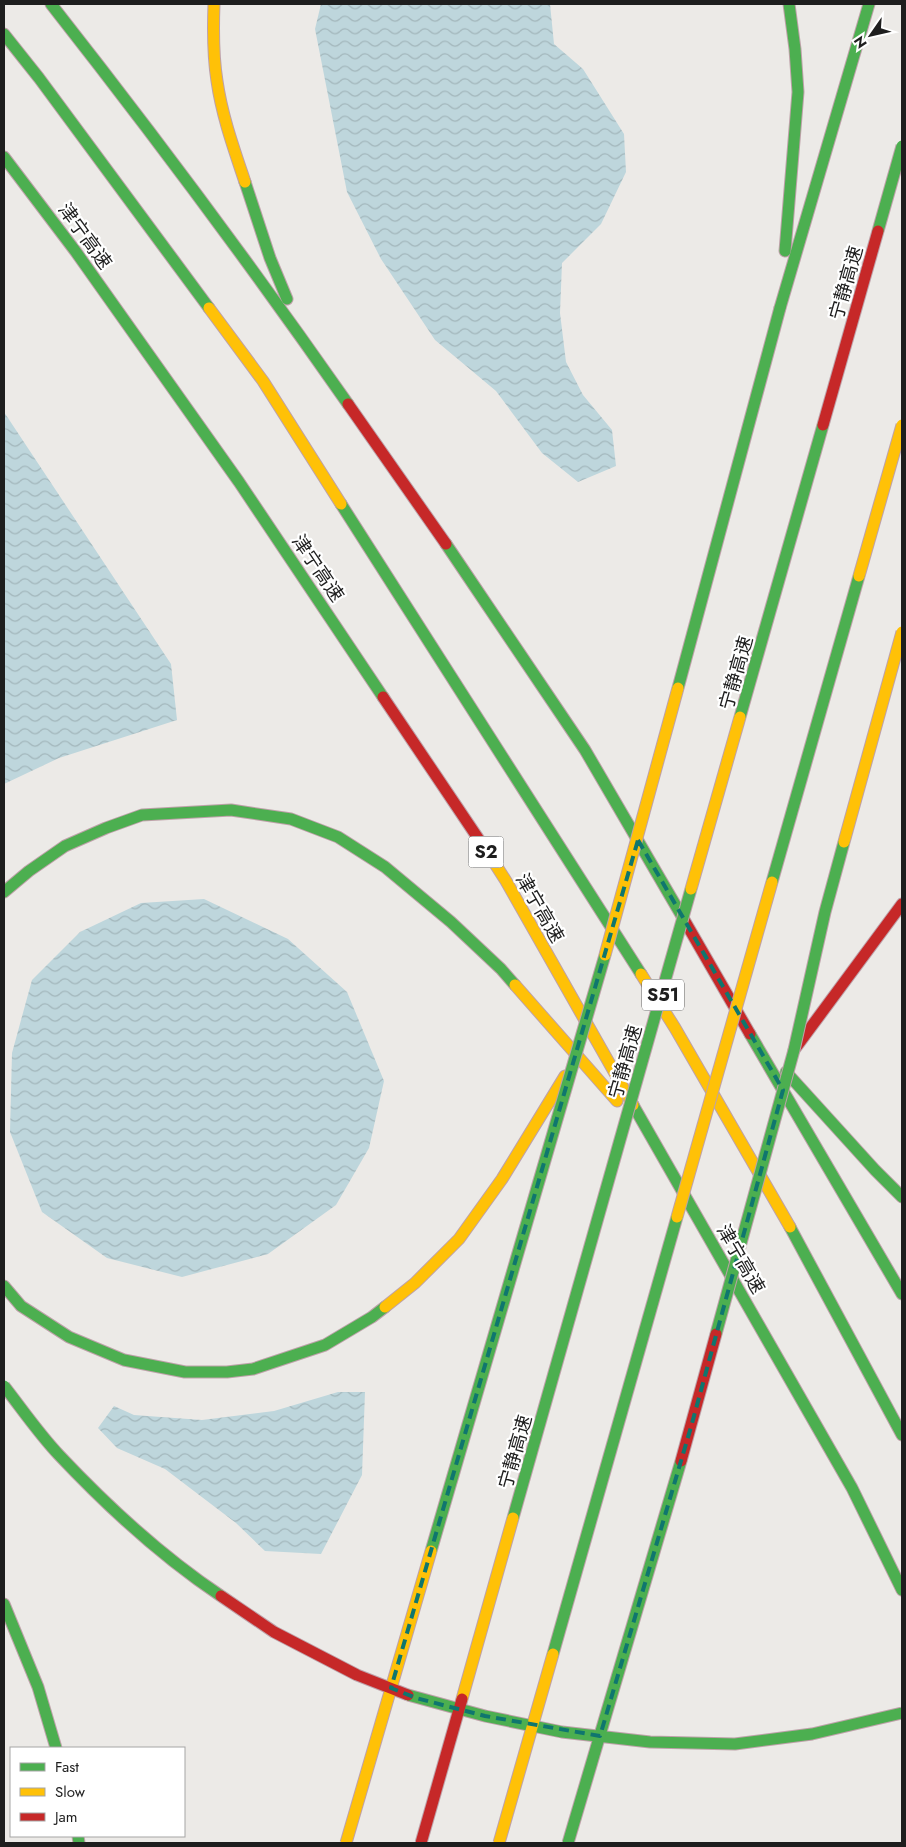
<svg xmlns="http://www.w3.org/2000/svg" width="906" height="1847" font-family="Jost,'Noto Sans SC',sans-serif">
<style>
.water{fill:url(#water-waves)}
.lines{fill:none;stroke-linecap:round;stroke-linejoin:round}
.fast-casing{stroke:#bea1a9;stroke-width:13}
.slow-casing{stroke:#bea1a9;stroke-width:13}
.jam-casing{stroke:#bea1a9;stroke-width:13}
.fast{stroke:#4caf50;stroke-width:11}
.slow{stroke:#ffc107;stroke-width:11}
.jam{stroke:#c62828;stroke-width:11}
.fast-bridge-casing{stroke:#bea1a9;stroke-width:13;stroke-linecap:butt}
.slow-bridge-casing{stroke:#bea1a9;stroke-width:13;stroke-linecap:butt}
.jam-bridge-casing{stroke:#bea1a9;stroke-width:13;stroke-linecap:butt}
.fast-bridge{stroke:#4caf50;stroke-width:11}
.slow-bridge{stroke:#ffc107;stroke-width:11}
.jam-bridge{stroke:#c62828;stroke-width:11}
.marked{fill:none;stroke:#0f766e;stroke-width:4;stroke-dasharray:10 6;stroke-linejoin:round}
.labels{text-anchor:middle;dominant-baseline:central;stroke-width:4.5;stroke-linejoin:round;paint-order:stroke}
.shield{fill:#fff;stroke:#626262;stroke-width:1}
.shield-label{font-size:18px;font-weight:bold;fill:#1e1e1e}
.street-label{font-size:19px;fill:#1e1e1e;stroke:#fff}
</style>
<defs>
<pattern id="water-waves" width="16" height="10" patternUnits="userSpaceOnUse" patternTransform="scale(1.25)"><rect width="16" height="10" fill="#bed6dc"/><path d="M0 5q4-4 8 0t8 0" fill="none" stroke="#a3b7bc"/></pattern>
</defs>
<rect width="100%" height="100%" fill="#eceae7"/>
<g class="water">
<polygon points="321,4 550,4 554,44 583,69 624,134 626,172 601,224 562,263 560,313 566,362 583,395 612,430 616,466 578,482 542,453 496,391 435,340 381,259 347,192 315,29"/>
<polygon points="4,412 171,664 177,720 59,758 4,784"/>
<polygon points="204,899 288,939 347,992 384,1081 369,1148 336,1205 268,1254 182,1277 107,1258 42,1212 10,1132 12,1053 32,980 80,932 141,903"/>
<polygon points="338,1392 365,1392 362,1475 321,1554 265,1551 236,1523 165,1469 117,1448 98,1428 114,1406 134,1415 202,1420 274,1411"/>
</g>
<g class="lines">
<defs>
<g id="fast">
<path d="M51,4C154,135 253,268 348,404"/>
<polyline points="4,34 39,78 209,308"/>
<polyline points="4,157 76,252 239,482 383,697"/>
<polyline points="245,182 270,258 287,299"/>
<polyline points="785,251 798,92 795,49 789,4"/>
<polyline points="780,308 869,4"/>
<polyline points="341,504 641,974"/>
<polyline points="446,544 585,750 683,918"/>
<polyline points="4,892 29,871 65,846 106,828 142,815 231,810 291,819 338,837 385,867 451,922 501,969 515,985"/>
<polyline points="750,1034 902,1294"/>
<polyline points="786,1072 875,1170 902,1197"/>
<polyline points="633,1105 852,1488 902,1590"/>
<polyline points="790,1227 902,1435"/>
<polyline points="4,1286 21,1306 69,1337 124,1360 185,1372 227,1372 253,1369 325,1345 372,1317 385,1307"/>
<polyline points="4,1604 38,1687 56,1748"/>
<polyline points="78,1836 79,1843"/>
</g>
<g id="slow">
<path d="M214,4C213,30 213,56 217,81C222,116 234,149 245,182"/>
<polyline points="209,308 263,381 341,504"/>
<polyline points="490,856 506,881 633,1105"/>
<polyline points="641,974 675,1028 790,1227"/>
<polyline points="515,985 617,1101"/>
<polyline points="385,1307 415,1283 459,1239 502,1179 565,1076"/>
</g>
<g id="jam">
<polyline points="348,404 446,544"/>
<polyline points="383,697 490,856"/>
<polyline points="683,918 750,1034"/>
<polyline points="794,1050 902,904"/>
</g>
</defs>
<use href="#fast" class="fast-casing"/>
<use href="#slow" class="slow-casing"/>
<use href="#jam" class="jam-casing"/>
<use href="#fast" class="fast"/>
<use href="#slow" class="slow"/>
<use href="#jam" class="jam"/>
<defs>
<g id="fast-bridge">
<polyline points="878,231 902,146"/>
<polyline points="678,688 780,308"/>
<polyline points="740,717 823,425"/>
<polyline points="772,882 859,576"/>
<polyline points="716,1334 794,1050 825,912 844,842"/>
<path d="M4,1386C22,1409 39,1434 59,1455C108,1507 161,1556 221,1596"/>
<polyline points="513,1518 691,889"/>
<polyline points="431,1551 605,955"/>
<polyline points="553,1654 677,1217"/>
<polyline points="408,1695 485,1716 562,1732 650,1742 735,1744 812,1734 902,1713"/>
<polyline points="568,1843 681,1461"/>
</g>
<g id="slow-bridge">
<polyline points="859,576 902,425"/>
<polyline points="844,842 902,632"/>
<polyline points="691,889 740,717"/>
<polyline points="605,955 678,688"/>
<polyline points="677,1217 772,882"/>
<polyline points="462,1699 513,1518"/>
<polyline points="346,1843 431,1551"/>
<polyline points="499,1843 553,1654"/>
</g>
<g id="jam-bridge">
<polyline points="823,425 878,231"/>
<polyline points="681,1461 716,1334"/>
<polyline points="221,1596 274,1632 357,1675 408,1695"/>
<polyline points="421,1843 462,1699"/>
</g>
</defs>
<use href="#fast-bridge" class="fast-bridge-casing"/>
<use href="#slow-bridge" class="slow-bridge-casing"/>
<use href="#jam-bridge" class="jam-bridge-casing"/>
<use href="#fast-bridge" class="fast-bridge"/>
<use href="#slow-bridge" class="slow-bridge"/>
<use href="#jam-bridge" class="jam-bridge"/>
</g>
<path class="marked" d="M638,840L783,1090L691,1427L600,1736L485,1716L416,1698L391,1688Z"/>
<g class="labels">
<g class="shield">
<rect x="468.5" y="836.5" width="35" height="31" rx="4"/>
<rect x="642" y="979.5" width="42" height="31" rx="4"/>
</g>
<g class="shield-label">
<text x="486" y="852">S2</text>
<text x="663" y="995">S51</text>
</g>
<g class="street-label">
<text transform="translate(85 236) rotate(54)">津宁高速</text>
<text transform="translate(846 283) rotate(-74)">宁静高速</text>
<text transform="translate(318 568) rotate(56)">津宁高速</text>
<text transform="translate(736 673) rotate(-74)">宁静高速</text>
<text transform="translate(540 908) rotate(60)">津宁高速</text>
<text transform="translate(625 1062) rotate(-74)">宁静高速</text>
<text transform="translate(741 1259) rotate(60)">津宁高速</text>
<text transform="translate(515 1452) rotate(-74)">宁静高速</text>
</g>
</g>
<rect width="906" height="1847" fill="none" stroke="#1e1e1e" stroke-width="10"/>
<rect x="10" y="1747" width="175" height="90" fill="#ffffff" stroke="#a5a5a5"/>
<rect x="20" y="1763" width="25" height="8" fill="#4caf50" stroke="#a5a5a5"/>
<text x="55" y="1772" font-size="15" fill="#1e1e1e">Fast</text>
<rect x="20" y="1788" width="25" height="8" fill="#ffc107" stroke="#a5a5a5"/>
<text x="55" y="1797" font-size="15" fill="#1e1e1e">Slow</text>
<rect x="20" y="1813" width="25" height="8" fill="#c62828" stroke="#a5a5a5"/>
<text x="55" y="1822" font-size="15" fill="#1e1e1e">Jam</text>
<g transform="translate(871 35) rotate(236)" stroke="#ffffff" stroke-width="4" paint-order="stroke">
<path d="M0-4L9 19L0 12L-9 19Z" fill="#1e1e1e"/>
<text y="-8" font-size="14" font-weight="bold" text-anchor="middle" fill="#1e1e1e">N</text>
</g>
</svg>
